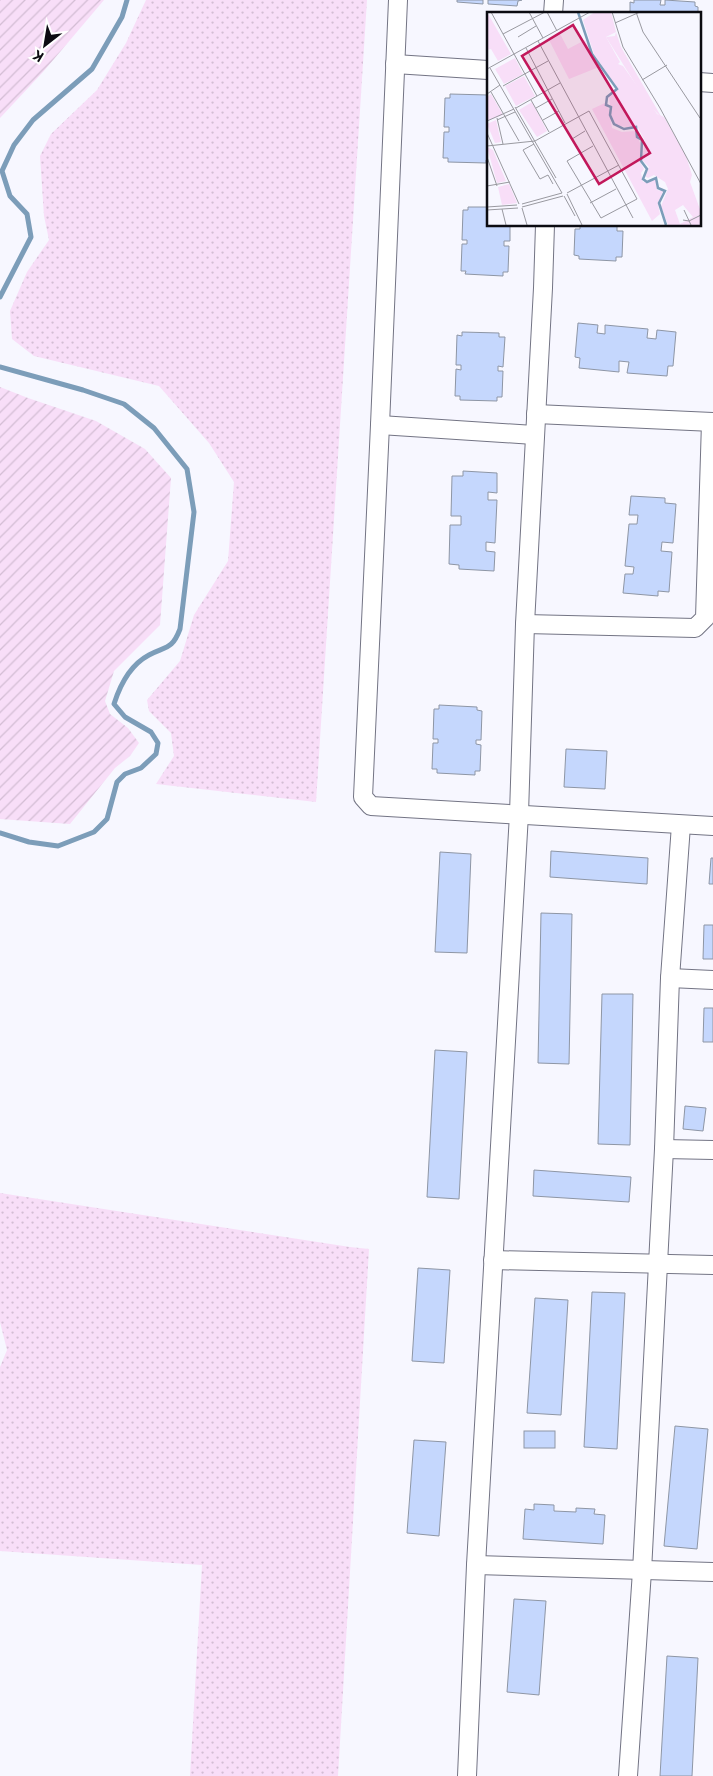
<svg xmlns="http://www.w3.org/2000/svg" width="713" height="1776" font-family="Roboto,sans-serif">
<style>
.grass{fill:url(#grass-dots)}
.garden{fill:url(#garden-furrows)}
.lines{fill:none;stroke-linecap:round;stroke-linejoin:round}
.stream{stroke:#7c9db9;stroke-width:5}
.building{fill:#c5d7fd;stroke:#8e96a5}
.street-casing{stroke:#737484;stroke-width:20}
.street{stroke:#fff;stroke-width:18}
.inset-river{fill:none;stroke:#7c9db9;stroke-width:2.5}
.inset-road{fill:none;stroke:#9999a0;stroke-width:1}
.view{fill:#c2185b;fill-opacity:0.15;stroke:#c2185b;stroke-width:2.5}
.inset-edge{fill:none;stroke:#0b0b11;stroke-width:2.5}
</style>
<defs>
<pattern id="grass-dots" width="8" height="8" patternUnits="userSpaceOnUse" patternTransform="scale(1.25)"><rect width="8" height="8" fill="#f8def8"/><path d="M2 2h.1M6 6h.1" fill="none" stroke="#d3bdd4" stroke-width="1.8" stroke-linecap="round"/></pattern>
<pattern id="garden-furrows" width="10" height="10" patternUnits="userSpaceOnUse" patternTransform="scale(1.25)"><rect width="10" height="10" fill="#f8def8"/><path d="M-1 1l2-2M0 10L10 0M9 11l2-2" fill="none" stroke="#d3bdd4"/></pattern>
</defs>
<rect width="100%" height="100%" fill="#f7f7ff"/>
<g class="grass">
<polygon points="146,0 367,0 316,802 156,784 174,756 171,733 149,711 147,700 180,661 194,615 228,561 234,482 209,443 159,386 34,356 12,339 10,311 27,272 49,240 44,216 40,156 51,134 97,90 126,43"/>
<polygon points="0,1193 350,1247 369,1249 338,1776 190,1776 202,1565 0,1551 0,1367 7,1350 0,1322"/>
</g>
<g class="garden">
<polygon points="0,0 104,0 43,72 0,118"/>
<polygon points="0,387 28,398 96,421 145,449 171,478 160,625 114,671 105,701 110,714 128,728 139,743 130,756 115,768 70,824 0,819"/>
</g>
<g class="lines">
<g class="stream">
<polyline points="0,297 31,237 27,214 10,196 2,171 14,145 33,120 92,69 122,17 127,0"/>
<path d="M0,367L83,390L124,404L154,428L187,469L194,512L180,629C172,650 166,646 149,655C130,665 120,685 114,704L125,717L151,732L158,743L156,754L141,768L125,774L117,782L107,819L94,832L58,846L29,842L0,833"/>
</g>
</g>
<g class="building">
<polygon points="457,0 483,0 483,4 457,2"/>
<polygon points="488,0 522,0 518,1 517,6 488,4"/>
<polygon points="634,0 661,0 660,5 665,5 665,0 695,2 695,6 698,7 698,14 630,14 630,2 634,3"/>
<polygon points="450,94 488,95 488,160 486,160 486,163 448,162 448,158 443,158 444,132 449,132 449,127 444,127 445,98 450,98"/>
<polygon points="468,207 488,207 488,225 510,225 510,241 504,241 504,246 509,246 508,272 503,272 503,276 465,274 466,271 461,271 462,244 467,244 467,240 462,240 463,210 468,210"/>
<polygon points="580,225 623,225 623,226 617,226 617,231 623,231 622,257 616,257 616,261 579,259 579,256 574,255 575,229 580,229"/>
<polygon points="578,323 598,325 597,333 605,334 605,325 648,329 647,338 656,339 657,330 676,332 673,366 668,366 667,376 627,373 629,362 619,361 619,372 579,368 580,358 575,357"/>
<polygon points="462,332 499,333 499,337 505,337 503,367 498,366 498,371 503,371 502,397 497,397 497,401 460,400 460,396 455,396 456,369 461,370 461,365 456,365 457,335 462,336"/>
<polygon points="463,471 497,473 497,493 488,492 488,500 497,500 495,543 486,542 486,551 495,552 494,571 459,569 459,565 449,564 450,525 461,525 461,516 451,516 452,476 463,476"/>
<polygon points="631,496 665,498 665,503 676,504 673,543 662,542 661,551 672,552 669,592 658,591 658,596 623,593 625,574 633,574 634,567 625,566 629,524 637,524 638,515 629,515"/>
<polygon points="439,705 477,707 477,710 482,711 481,740 476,740 476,744 481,745 480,771 475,771 475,775 437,773 437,769 432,769 433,743 438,743 438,739 433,739 434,709 439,709"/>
<polygon points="566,749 607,751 605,789 564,787"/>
<polygon points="551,851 648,858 647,884 550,877"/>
<polygon points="440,852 471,854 467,953 435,952"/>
<polygon points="711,858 713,858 713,884 709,884"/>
<polygon points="541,913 572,914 569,1064 538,1063"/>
<polygon points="704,925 713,925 713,959 703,959"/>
<polygon points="602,994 633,994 630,1145 598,1144"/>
<polygon points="704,1008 713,1008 713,1042 703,1042"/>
<polygon points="435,1050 467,1052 459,1199 427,1197"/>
<polygon points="685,1106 706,1108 703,1131 683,1129"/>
<polygon points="534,1170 631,1177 629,1202 533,1196"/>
<polygon points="418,1268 450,1270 444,1363 412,1361"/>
<polygon points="592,1292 625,1293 617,1449 584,1447"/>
<polygon points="535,1298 568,1300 561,1415 527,1413"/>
<polygon points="675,1426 708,1429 697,1549 664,1546"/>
<rect x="524" y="1431" width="31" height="17"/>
<polygon points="414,1440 446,1442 439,1536 407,1533"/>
<polygon points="534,1504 554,1505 554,1511 576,1512 576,1508 595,1509 594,1514 605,1515 603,1544 523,1539 525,1509 534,1510"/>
<polygon points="514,1599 546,1601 539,1695 507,1692"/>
<polygon points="667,1656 698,1658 692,1776 660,1776"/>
</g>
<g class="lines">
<defs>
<g id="street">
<polyline points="398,0 380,425 363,797 371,806 713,826"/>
<polyline points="553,14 554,0"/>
<polyline points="395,64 488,70"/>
<polyline points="699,82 713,83"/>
<polyline points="536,414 713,422"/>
<polyline points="380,425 534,435"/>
<polyline points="525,624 695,628 705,618 711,422"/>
<polyline points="670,978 713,980"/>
<polyline points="664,1149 713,1150"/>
<polyline points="493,1260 713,1265"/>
<polyline points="476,1565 713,1572"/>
<polyline points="467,1776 476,1565 519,814 525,624 543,288 545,225"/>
<polyline points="628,1776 642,1571 664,1149 670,978 681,825"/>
</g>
</defs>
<use href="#street" class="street-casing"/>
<use href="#street" class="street"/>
</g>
<g transform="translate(487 12)">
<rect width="214" height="214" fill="#f7f7ff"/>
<path d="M72,20L81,37L98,28L112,55L82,67L61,26ZM129,20L134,35L175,106L161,92L119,25L128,24ZM118,91L122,97L125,116L135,120L149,119L153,131V150L157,157L154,161L156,170L169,167L170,178L176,179L171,192L173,202L165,209L105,97ZM22,172L30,191L15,193L11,175Z" fill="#f8def8"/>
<path d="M0,0L24,42L11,49L4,37L0,38ZM28,46L36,62L17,72L8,57ZM37,64L48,84L29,94L18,74ZM4,82L16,103L0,109V85ZM45,90L60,119L50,125L32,98ZM9,108L14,130L8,131L0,112ZM0,135L6,138L19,169L10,171Z" fill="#f8def8"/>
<path d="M108,0H124L129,20L119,25L133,50L131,52L136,54L170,102L177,105L199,144L205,163L203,170L214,200V213H181L174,194L181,177L178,170L167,163L161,166L158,164L162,155L155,148L158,129L151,116L130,114L124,103L122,84L131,77L107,42L96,8ZM196,193L206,205L193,212L188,198Z" fill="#f8def8" fill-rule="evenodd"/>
<path class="inset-river" d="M91,0L105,42L130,77L120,85L119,93L124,95L123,103L127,112L137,117L149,115L150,125L155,128L154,149L160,157L156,167L160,170L169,166L171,176L178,179L172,191L179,213"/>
<path class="inset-road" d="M4,0L50,84M42,0L56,26M60,0L70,19M125,0L136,35L173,96L214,172M149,0L156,20L213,106M128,11L153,0M16,22L58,0M31,25L49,14M51,29L146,206M39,36L78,111M3,56L75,181L35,192M0,57L103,0M155,68L180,53M16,74L61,49M4,80L32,129M0,82L13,73M44,88L62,120M28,95L69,166M29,96L73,71M49,96L65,87M10,106L16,132M10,108L28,100M56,108L72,99M0,109L27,97M0,121L32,192M47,132L36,138L53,167L61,163L66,172M0,134L48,129L102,99L150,187L114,206L80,149L106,134M94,141L85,127L98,119M0,145L10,174M0,174L23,170M80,181L132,153M80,182L95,213M77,184L88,204M103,191L129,177M0,195L30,193M35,195L76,184M35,196L40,213M15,197L19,213M0,198L31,196M197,198L204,213M196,208L202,209L214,203"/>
<path class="view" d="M86,13L163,141L112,172L35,44Z"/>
<rect width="214" height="214" class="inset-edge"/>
</g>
<g transform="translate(45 45) rotate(211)" stroke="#ffffff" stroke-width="4" paint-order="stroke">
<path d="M0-4L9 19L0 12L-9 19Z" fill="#0b0b11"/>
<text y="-8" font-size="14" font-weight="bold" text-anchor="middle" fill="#0b0b11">K</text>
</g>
</svg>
